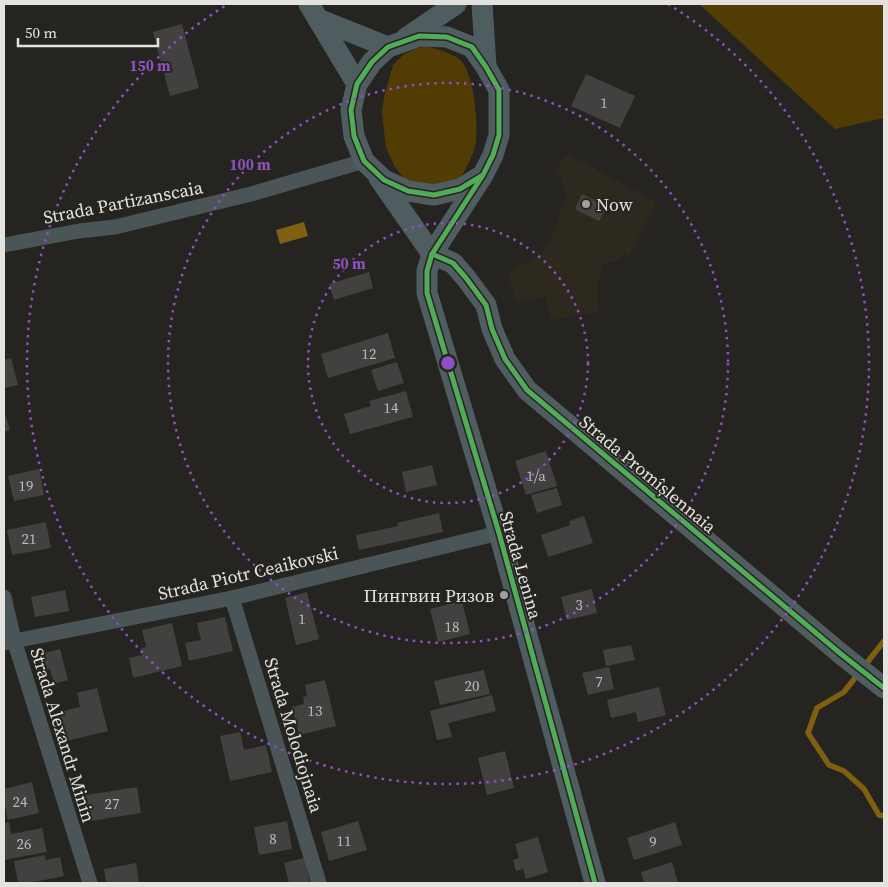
<svg xmlns="http://www.w3.org/2000/svg" width="888" height="887" font-family="'Source Serif 4',serif">
<style>
.built{fill:#2e291f}
.green{fill:#513c04}
.water{fill:#7f6011}
.lines{fill:none;stroke-linecap:round;stroke-linejoin:round}
.stream{stroke:#7f6011;stroke-width:5.5}
.building{fill:#434140}
.street{stroke:#4a5557;stroke-width:15}
.secondary{stroke:#4f5c60;stroke-width:21}
.cycleway-casing{stroke:#272520;stroke-width:8}
.cycleway{stroke:#51ab58;stroke-width:5}
.ring{fill:none;stroke:#9050c5;stroke-width:2.5;stroke-dasharray:2.5 5}
.poi-dot{fill:#a2a09c;stroke:#272520;stroke-width:2}
.labels{text-anchor:middle;dominant-baseline:central;stroke-width:4;stroke-linejoin:round;paint-order:stroke}
.number-label{font-size:15px;fill:#bcbab7}
.street-label{font-size:18px;fill:#e4e2df;stroke:#272520}
.poi-label{font-size:18px;fill:#e4e2df;stroke:#272520;text-anchor:start}
.centre{fill:#9050c5;stroke:#272520;stroke-width:2.5}
.ring-label{font-size:15px;text-anchor:middle;font-weight:bold;fill:#9050c5;stroke:#272520;stroke-width:4;stroke-linejoin:round;paint-order:stroke}
</style>
<rect width="100%" height="100%" fill="#262421"/>
<polygon class="built" points="568,154 656,202 629,256 621,254 619,260 603,264 597,288 599,312 551,320 546,297 516,302 508,273 542,253 552,237 566,195 561,179 555,170"/>
<g class="green">
<polygon points="699,4 884,4 884,118 835,129"/>
<path d="M427,46C436,49 456,54 462,62C474,77 478,121 476,140C476,149 468,165 464,172C461,177 453,181 449,184L419,185L404,178L395,167L386,148L382,112L384,97L393,65L404,54L418,48Z"/>
</g>
<polygon class="water" points="304,222 308,236 280,244 276,230"/>
<g class="lines">
<polyline class="stream" points="884,641 844,692 817,708 808,733 829,765 844,771 864,789 879,815 884,816"/>
</g>
<g class="building">
<polygon points="182,24 199,88 170,96 153,32"/>
<polygon points="586,74 635,96 620,128 571,106"/>
<polygon points="582,194 607,206 599,221 575,209"/>
<polygon points="369,272 373,288 334,300 329,284"/>
<polygon points="388,333 395,358 328,378 321,354"/>
<polygon points="11,358 18,385 4,388 4,360"/>
<polygon points="397,362 404,383 378,391 371,370"/>
<polygon points="406,391 413,417 350,434 344,414 371,406 369,401"/>
<polygon points="4,411 10,430 4,432"/>
<polygon points="546,451 557,486 526,495 515,461"/>
<polygon points="432,465 437,485 406,492 402,472"/>
<polygon points="39,469 44,495 14,501 8,476"/>
<polygon points="557,488 562,505 537,513 531,495"/>
<polygon points="439,513 443,532 359,550 356,535 398,526 397,523"/>
<polygon points="584,516 593,543 548,557 541,535 570,525 569,521"/>
<polygon points="46,522 51,548 12,555 7,530"/>
<polygon points="592,589 597,613 567,620 561,597"/>
<polygon points="65,590 69,611 35,617 31,597"/>
<polygon points="307,592 319,639 296,645 285,598"/>
<polygon points="462,601 470,634 438,642 430,609"/>
<polygon points="225,617 233,651 189,661 185,643 201,640 197,623"/>
<polygon points="172,623 182,666 133,678 129,658 142,655 141,648 146,647 142,630"/>
<polygon points="631,645 635,660 606,666 603,650"/>
<polygon points="60,649 68,680 54,684 50,669 41,672 37,655"/>
<polygon points="609,667 614,689 588,695 582,673"/>
<polygon points="484,670 490,694 440,705 434,681"/>
<polygon points="325,680 336,726 299,735 292,707 304,704 303,697 307,696 305,685"/>
<polygon points="659,687 666,715 638,722 636,712 611,718 607,700"/>
<polygon points="97,688 108,731 67,741 60,712 80,707 77,693"/>
<polygon points="492,695 496,711 448,723 452,737 437,740 430,711"/>
<polygon points="240,732 244,750 266,745 272,772 230,781 220,736"/>
<polygon points="505,751 514,788 487,795 478,758"/>
<polygon points="32,782 39,813 8,820 4,801 4,789"/>
<polygon points="137,787 141,813 84,822 80,796"/>
<polygon points="287,821 292,849 259,855 254,827"/>
<polygon points="358,821 367,850 329,861 321,832"/>
<polygon points="9,822 11,834 42,828 47,852 4,860 4,823"/>
<polygon points="675,822 682,845 634,860 627,838"/>
<polygon points="538,837 548,872 526,879 523,869 516,871 513,860 519,858 515,844"/>
<polygon points="45,855 46,860 60,857 64,876 29,883 18,883 14,861"/>
<polygon points="304,858 310,883 289,883 284,863"/>
<polygon points="672,862 678,883 644,883 641,872"/>
<polygon points="136,863 139,883 106,883 104,869"/>
</g>
<g class="lines">
<g class="street">
<polyline points="4,245 79,231 115,227 251,194 364,161"/>
<polyline points="4,597 14,640 90,883"/>
<polyline points="232,598 319,883"/>
<polyline points="4,643 232,598 499,533"/>
</g>
<g class="secondary">
<polyline points="309,4 357,84"/>
<polyline points="482,4 486,66"/>
<polyline points="318,19 388,47"/>
<polyline points="406,38 456,4"/>
<polyline points="483,175 460,189 434,195 408,191 384,180 364,161 354,136 351,110 357,84 372,62 388,47 419,36 447,37 472,47 486,67 499,90 499,135 493,155 483,175 432,254 427,271 427,293 499,533 595,883"/>
<polyline points="379,178 432,254"/>
<polyline points="432,254 453,263 466,278 486,305 492,329 505,359 527,390 841,654 884,688"/>
</g>
<defs>
<g id="cycleway">
<polyline points="483,175 460,189 434,195 408,191 384,180 364,161 354,136 351,110 357,84 372,62 388,47 419,36 447,37 472,47 486,67 499,90 499,135 493,155 483,175 432,254 427,271 427,293 499,533 595,883"/>
<polyline points="432,254 453,263 466,278 486,305 492,329 505,359 527,390 841,654 884,688"/>
</g>
</defs>
<use href="#cycleway" class="cycleway-casing"/>
<use href="#cycleway" class="cycleway"/>
</g>
<g class="ring">
<circle cx="448" cy="363" r="140"/>
<circle cx="448" cy="363" r="280"/>
<path d="M668 4A421 421 0 1 1 228 4"/>
</g>
<g class="poi-dot">
<circle cx="586" cy="204" r="5"/>
<circle cx="504" cy="595" r="5"/>
</g>
<g class="labels">
<g class="number-label">
<text x="604" y="102">1</text>
<text x="369" y="353">12</text>
<text x="391" y="407">14</text>
<text x="536" y="475">1/a</text>
<text x="26" y="485">19</text>
<text x="29" y="538">21</text>
<text x="579" y="604">3</text>
<text x="302" y="618">1</text>
<text x="452" y="626">18</text>
<text x="599" y="681">7</text>
<text x="472" y="685">20</text>
<text x="315" y="710">13</text>
<text x="20" y="801">24</text>
<text x="112" y="803">27</text>
<text x="273" y="838">8</text>
<text x="344" y="840">11</text>
<text x="653" y="841">9</text>
<text x="24" y="843">26</text>
</g>
<g class="street-label">
<text transform="translate(123 202) rotate(-11)">Strada Partizanscaia</text>
<text transform="translate(648 474) rotate(40)">Strada Promîșlennaia</text>
<text transform="translate(521 565) rotate(74)">Strada Lenina</text>
<text transform="translate(248 573) rotate(-13)">Strada Piotr Ceaikovski</text>
<text transform="translate(63 735) rotate(73)">Strada Alexandr Minin</text>
<text transform="translate(294 735) rotate(73)">Strada Molodiojnaia</text>
</g>
<g class="poi-label">
<text x="596" y="204">Now</text>
<text x="494" y="595" text-anchor="end">Пингвин Ризов</text>
</g>
</g>
<circle cx="448" cy="363" r="8" class="centre"/>
<g class="ring-label">
<text x="150" y="71">150 m</text>
<text x="250" y="170">100 m</text>
<text x="349" y="269">50 m</text>
</g>
<rect width="888" height="887" fill="none" stroke="#e4e2df" stroke-width="10"/>
<path d="M18 38v8h140v-8" fill="none" stroke="#e4e2df" stroke-width="2.5"/>
<text x="25" y="38" font-size="15" fill="#e4e2df" stroke="#272520" stroke-width="4" paint-order="stroke">50 m</text>
</svg>
